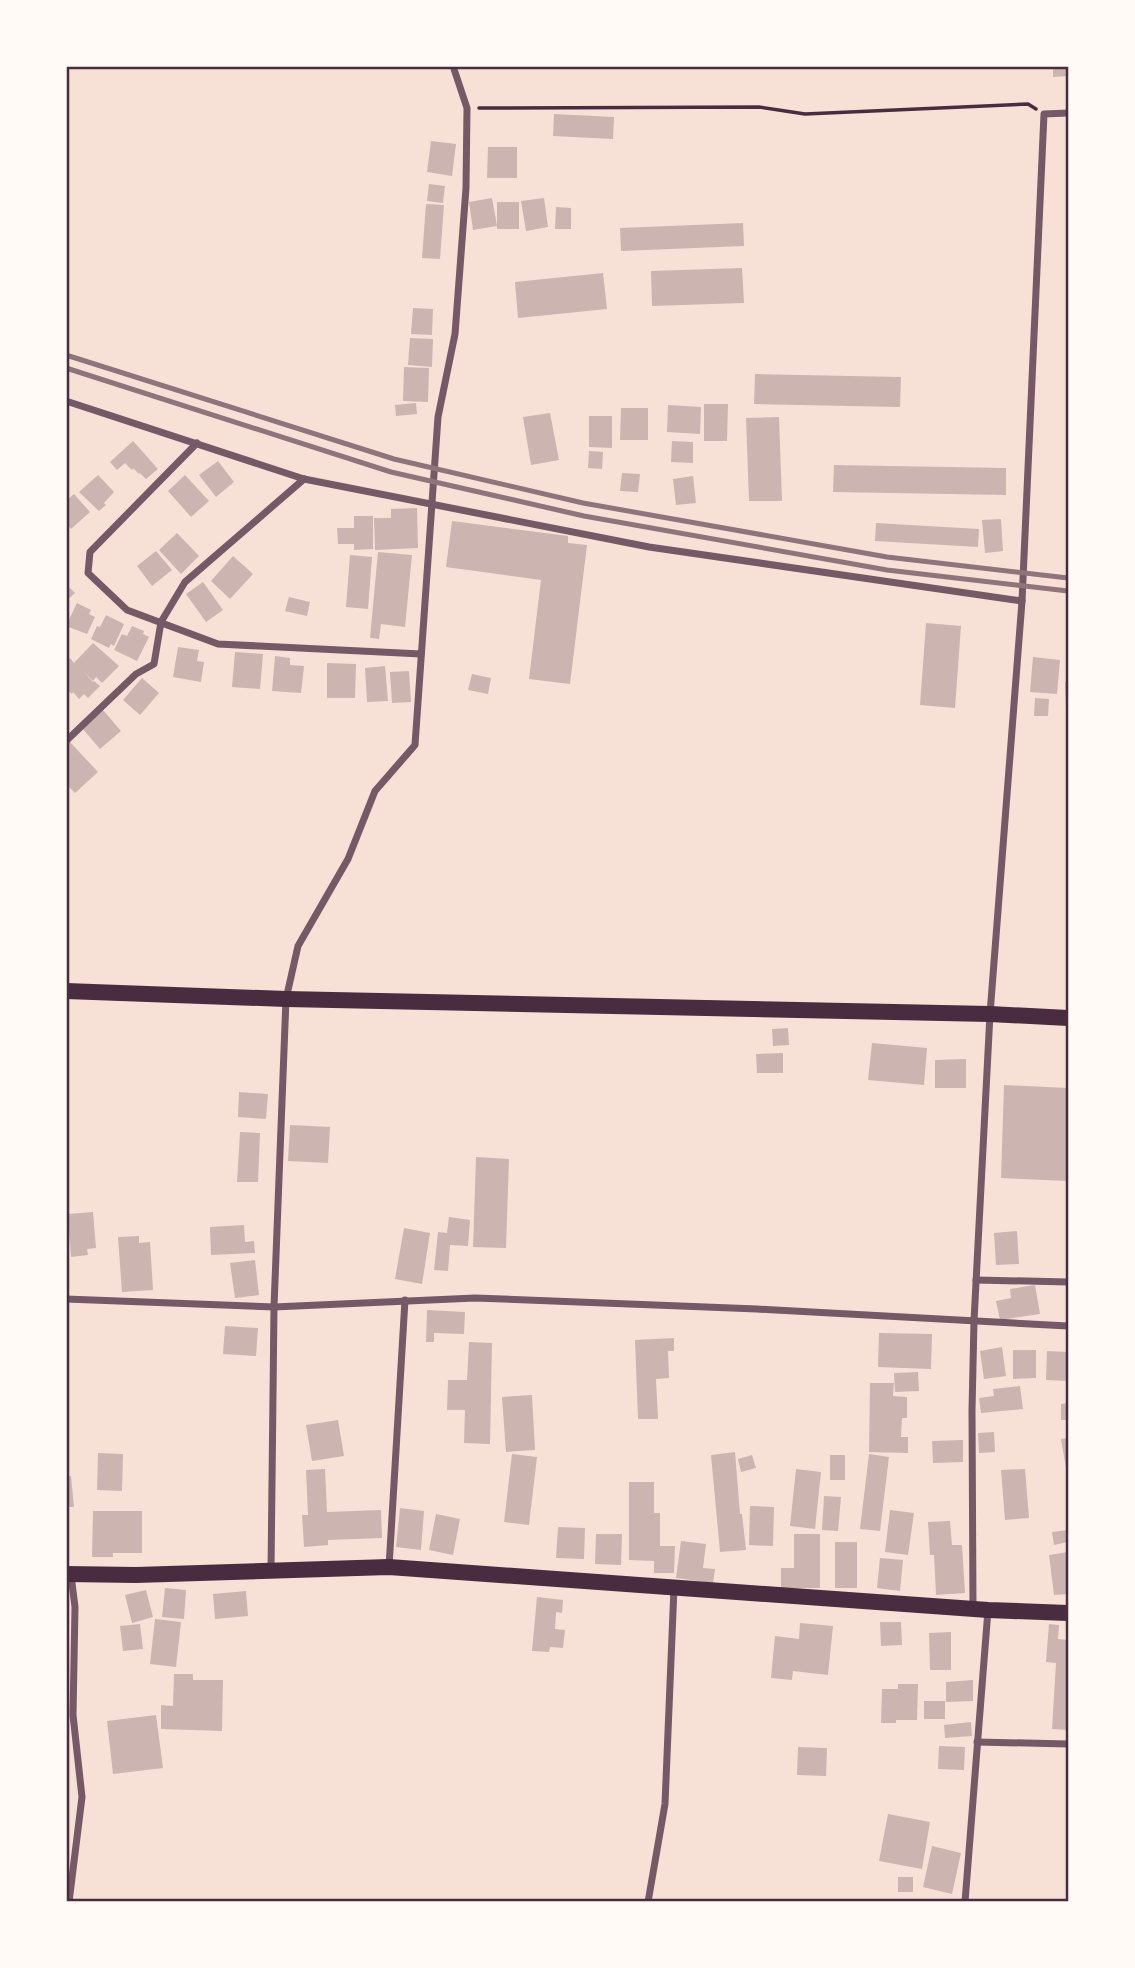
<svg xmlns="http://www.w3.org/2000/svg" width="1135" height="1968" font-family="Mulish,sans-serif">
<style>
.building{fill:#ccb4b1}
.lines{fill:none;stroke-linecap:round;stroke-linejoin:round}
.path{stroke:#4a2c40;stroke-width:3.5}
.minor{stroke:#755966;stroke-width:7}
.primary{stroke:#4a2c40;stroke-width:16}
.rail{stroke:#8f747c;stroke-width:5}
.neatline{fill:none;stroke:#4a2c40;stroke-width:2.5}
</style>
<rect width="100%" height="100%" fill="#f7e1d7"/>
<g class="building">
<polygon points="1053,66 1068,66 1068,76 1053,77"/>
<polygon points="554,114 614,117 613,139 553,136"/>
<polygon points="431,141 456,144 452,176 427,172"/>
<polygon points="488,147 517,147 517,178 487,178"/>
<polygon points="429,184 445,186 443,203 427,201"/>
<polygon points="492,198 497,226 473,230 469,202"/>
<polygon points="544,198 548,227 526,231 521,201"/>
<rect x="497" y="202" width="22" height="27"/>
<polygon points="426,204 444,205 440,259 422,258"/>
<polygon points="556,207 571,208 571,229 555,229"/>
<polygon points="743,223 744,246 621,251 620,228"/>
<polygon points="742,268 744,303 652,306 651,271"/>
<polygon points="603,273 607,309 518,318 515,282"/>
<polygon points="413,308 433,309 432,335 411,334"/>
<polygon points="410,338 433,339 432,367 408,365"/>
<polygon points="404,367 429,368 428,402 403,401"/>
<polygon points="755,374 901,377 900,407 754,404"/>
<polygon points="416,403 417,414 396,416 395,405"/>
<polygon points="704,404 728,404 727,441 704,441"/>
<polygon points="668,405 701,407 700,434 667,432"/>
<polygon points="621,408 648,408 648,440 620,440"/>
<polygon points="550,413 559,460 531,465 523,417"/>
<polygon points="589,416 612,416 612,448 589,447"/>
<polygon points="779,417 782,501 749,501 746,418"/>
<polygon points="133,441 158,469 146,479 140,473 139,474 133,468 132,470 125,463 117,470 110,462"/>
<polygon points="672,441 693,442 693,463 671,462"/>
<polygon points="589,451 603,452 602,469 588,468"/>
<polygon points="218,461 234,482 216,497 199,475"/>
<polygon points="834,465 1006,468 1006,495 833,492"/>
<polygon points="622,473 640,474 638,492 620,491"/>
<polygon points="98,475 114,492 104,503 106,505 99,511 79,492"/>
<polygon points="185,475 209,501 191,517 168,491"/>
<polygon points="693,476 696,503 676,505 673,479"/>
<polygon points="74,494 90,512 71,529 66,523 66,501"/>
<polygon points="417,508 418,548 375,550 374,518 391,518 391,509"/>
<polygon points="354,516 373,516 373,549 354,550 354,544 338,544 337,528 354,528"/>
<polygon points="1001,519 1003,551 985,553 982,520"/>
<polygon points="452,521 568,536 568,543 587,545 570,684 529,679 541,580 446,567"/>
<polygon points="876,523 979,529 978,547 875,541"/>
<polygon points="177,533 199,556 181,574 159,550"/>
<polygon points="156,551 172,570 152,586 137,566"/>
<polygon points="378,552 412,555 405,627 381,624 379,639 370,638"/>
<polygon points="350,555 372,557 368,609 346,607"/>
<polygon points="233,556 253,574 230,599 211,581"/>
<polygon points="203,582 223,610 206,622 186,594"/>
<polygon points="66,584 75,593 66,601"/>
<polygon points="289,597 310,602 307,616 285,611"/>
<polygon points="77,603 91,610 89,614 95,617 87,634 66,626"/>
<polygon points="106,615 124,624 114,646 111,644 109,648 91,639 97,626 100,627"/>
<polygon points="926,623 961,626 955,708 920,705"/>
<polygon points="132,626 144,631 143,634 149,637 137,661 114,650 122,634 127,636"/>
<polygon points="93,643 119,666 102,683 96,677 93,681 82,670 93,682 94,681 100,686 88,698 84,694 79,699 73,692 72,694 66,689 66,661 70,658 74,663"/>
<polygon points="178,647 199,650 197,661 204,662 201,682 173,677"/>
<polygon points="235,652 263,654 260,689 232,687"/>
<polygon points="275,656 290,658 290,665 304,666 301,693 272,691"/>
<polygon points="1033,657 1060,660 1057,694 1030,692"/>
<polygon points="327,663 356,664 355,698 327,698"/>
<polygon points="385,666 388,701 367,702 365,668"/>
<polygon points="409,671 411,702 392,703 390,672"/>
<polygon points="472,674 491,678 488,694 468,690"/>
<polygon points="142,678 159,693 140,715 123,700"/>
<polygon points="1065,682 1068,682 1068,708 1066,708"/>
<polygon points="1035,698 1049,699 1048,716 1034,716"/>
<polygon points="103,710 121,731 100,749 82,728"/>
<polygon points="69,741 98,772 75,793 66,784 66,743"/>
<polygon points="788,1028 789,1045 773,1046 772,1029"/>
<polygon points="872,1043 927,1048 924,1085 868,1080"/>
<polygon points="783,1053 783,1073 757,1073 756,1054"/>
<polygon points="966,1059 966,1088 935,1088 935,1060"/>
<polygon points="1004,1085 1068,1088 1068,1181 1001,1178"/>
<polygon points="239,1092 268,1094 266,1119 238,1117"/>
<polygon points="290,1125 330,1127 328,1163 288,1161"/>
<polygon points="240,1132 260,1133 258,1182 237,1182"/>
<polygon points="476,1157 509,1159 506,1248 473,1247"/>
<polygon points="93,1212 96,1248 87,1249 88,1255 71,1257 68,1214"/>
<polygon points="449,1217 470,1220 468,1246 450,1245 448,1271 434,1270 438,1232 447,1233"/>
<polygon points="244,1225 245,1242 254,1241 255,1253 211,1255 210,1227"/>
<polygon points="404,1228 430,1233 422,1284 395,1279"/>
<polygon points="1017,1231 1019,1264 996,1265 994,1233"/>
<polygon points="139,1236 139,1243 150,1242 153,1290 122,1292 118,1237"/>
<polygon points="255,1260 259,1295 235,1298 230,1263"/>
<polygon points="1035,1285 1040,1314 1000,1320 996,1301 1011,1298 1010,1289"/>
<polygon points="427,1310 465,1312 464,1334 434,1333 434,1342 426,1342"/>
<polygon points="225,1326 258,1328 256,1356 223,1354"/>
<polygon points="879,1333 932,1334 931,1369 878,1367"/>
<polygon points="674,1338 674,1351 668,1351 669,1378 656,1379 658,1419 638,1419 635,1340"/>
<polygon points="469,1342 492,1343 490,1444 464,1443 465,1410 447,1410 448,1380 467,1380"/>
<polygon points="1002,1347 1006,1376 984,1379 980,1351"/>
<polygon points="1013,1350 1036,1350 1036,1378 1013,1379"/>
<polygon points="1047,1351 1068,1352 1068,1381 1046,1380"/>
<polygon points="918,1372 919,1391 895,1392 894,1373"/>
<polygon points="870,1383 894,1383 893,1396 907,1397 907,1418 902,1418 901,1437 908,1437 908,1453 869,1452"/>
<polygon points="1020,1386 1023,1409 981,1413 979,1398 994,1396 993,1389"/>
<polygon points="532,1395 535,1450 506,1452 502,1397"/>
<polygon points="1068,1403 1068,1420 1061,1420 1061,1404"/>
<polygon points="338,1420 344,1456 312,1461 306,1425"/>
<polygon points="994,1432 995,1452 979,1453 978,1433"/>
<polygon points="1068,1438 1068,1468 1066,1468 1061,1439"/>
<polygon points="963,1440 963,1462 933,1463 932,1441"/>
<polygon points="735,1452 740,1514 742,1514 746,1550 720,1552 711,1455"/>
<polygon points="98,1453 123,1454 122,1491 97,1490"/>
<polygon points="512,1454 537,1457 529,1525 504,1522"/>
<polygon points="869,1454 889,1457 880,1531 860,1529"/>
<polygon points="752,1455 756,1468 741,1472 738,1459"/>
<rect x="830" y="1455" width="15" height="25"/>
<polygon points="325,1469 327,1512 381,1510 382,1538 328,1540 328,1545 304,1547 302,1515 308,1515 306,1470"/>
<polygon points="796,1469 821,1472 815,1529 790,1526"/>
<polygon points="1025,1469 1029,1518 1005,1520 1001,1470"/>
<polygon points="66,1476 71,1476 74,1507 66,1507"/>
<polygon points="629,1482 654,1482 654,1513 660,1513 660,1546 675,1546 674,1573 654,1573 654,1561 629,1560"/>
<polygon points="824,1496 841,1497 838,1531 822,1530"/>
<polygon points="750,1506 774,1507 773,1546 749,1545"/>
<polygon points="400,1508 424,1511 421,1550 396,1547"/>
<polygon points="890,1510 914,1513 908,1555 885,1552"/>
<polygon points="93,1511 142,1511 142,1553 113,1553 113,1557 92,1557"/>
<polygon points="436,1514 460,1519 453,1555 429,1550"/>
<polygon points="950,1521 952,1545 962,1545 965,1593 936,1595 934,1555 930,1555 928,1522"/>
<polygon points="558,1527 585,1528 584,1559 556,1558"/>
<polygon points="1067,1530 1068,1542 1054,1545 1052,1532"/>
<polygon points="596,1534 622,1534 621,1565 595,1564"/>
<polygon points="794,1534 820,1534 820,1588 781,1588 781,1568 794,1568"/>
<polygon points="681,1541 706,1544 703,1568 715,1569 713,1583 676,1578"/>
<rect x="835" y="1542" width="22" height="46"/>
<polygon points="1068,1552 1068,1594 1054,1595 1049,1555"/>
<polygon points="880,1558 903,1560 900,1591 877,1588"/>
<polygon points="165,1588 186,1590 184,1619 162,1617"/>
<polygon points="146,1590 153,1617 132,1623 125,1595"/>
<polygon points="246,1591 248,1616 215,1619 213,1594"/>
<polygon points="537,1597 563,1600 562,1613 556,1612 555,1629 565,1630 563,1648 550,1647 549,1652 532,1651"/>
<polygon points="155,1619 181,1622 176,1667 150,1664"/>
<polygon points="880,1622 901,1622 902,1645 881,1646"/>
<polygon points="800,1623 833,1626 828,1675 793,1671 792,1680 771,1678 775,1636 799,1639"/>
<polygon points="140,1624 143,1649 123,1651 120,1626"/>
<polygon points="1049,1624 1059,1625 1058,1639 1068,1640 1068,1730 1052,1729 1056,1663 1046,1662"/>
<polygon points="951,1632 951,1670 930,1670 929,1633"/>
<polygon points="174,1674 193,1674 193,1680 223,1680 222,1731 161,1729 161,1705 173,1706"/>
<polygon points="973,1680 973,1701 946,1702 946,1682"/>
<polygon points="898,1684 918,1684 917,1720 896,1720 896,1723 881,1723 882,1689 898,1689"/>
<rect x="924" y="1701" width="21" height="18"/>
<polygon points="156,1715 163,1768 113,1774 107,1721"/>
<polygon points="971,1722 972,1736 945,1738 944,1725"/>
<polygon points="939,1746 965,1747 964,1770 938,1769"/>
<polygon points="798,1747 827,1748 826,1776 797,1775"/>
<polygon points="888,1814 930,1822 922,1869 879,1861"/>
<polygon points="932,1846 961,1853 952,1894 923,1887"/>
<rect x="898" y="1877" width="15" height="15"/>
</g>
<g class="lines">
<polyline class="path" points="479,108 759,107 805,114 1028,104 1036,109"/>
<g class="minor">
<polyline points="66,401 304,479 649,547 1022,601"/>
<polyline points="197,443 90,552 88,573 127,610 218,644 421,654"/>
<polyline points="66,741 136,674 154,664 161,622 185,582 304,479"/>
<polyline points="976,1280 1068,1282"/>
<polyline points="66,1299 274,1307 475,1298 757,1309 1068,1326"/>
<polyline points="389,1567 405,1300"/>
<polyline points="271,1571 274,1307 286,999 298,946 348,859 375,791 415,745 438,417 455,334 466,188 467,108 453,66"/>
<polyline points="973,1608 972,1410 974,1321 990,1014 1022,601 1044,114 1068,113"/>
<polyline points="977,1742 1068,1744"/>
<polyline points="69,1902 82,1797 73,1715 75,1607 71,1575"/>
<polyline points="648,1902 665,1804 674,1588"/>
<polyline points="965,1902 988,1610"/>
</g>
<g class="primary">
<polyline points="66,991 286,999 990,1014 1068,1018"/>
<polyline points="66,1574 136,1575 389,1567 988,1610 1068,1613"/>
</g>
<g class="rail">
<polyline points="66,355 394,459 583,503 887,557 1068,578"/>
<polyline points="66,368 391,472 584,516 887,570 1068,591"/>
</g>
</g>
<rect width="1135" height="1968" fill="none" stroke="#fffaf5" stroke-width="136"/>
<rect x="68" y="68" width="999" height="1832" class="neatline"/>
</svg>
